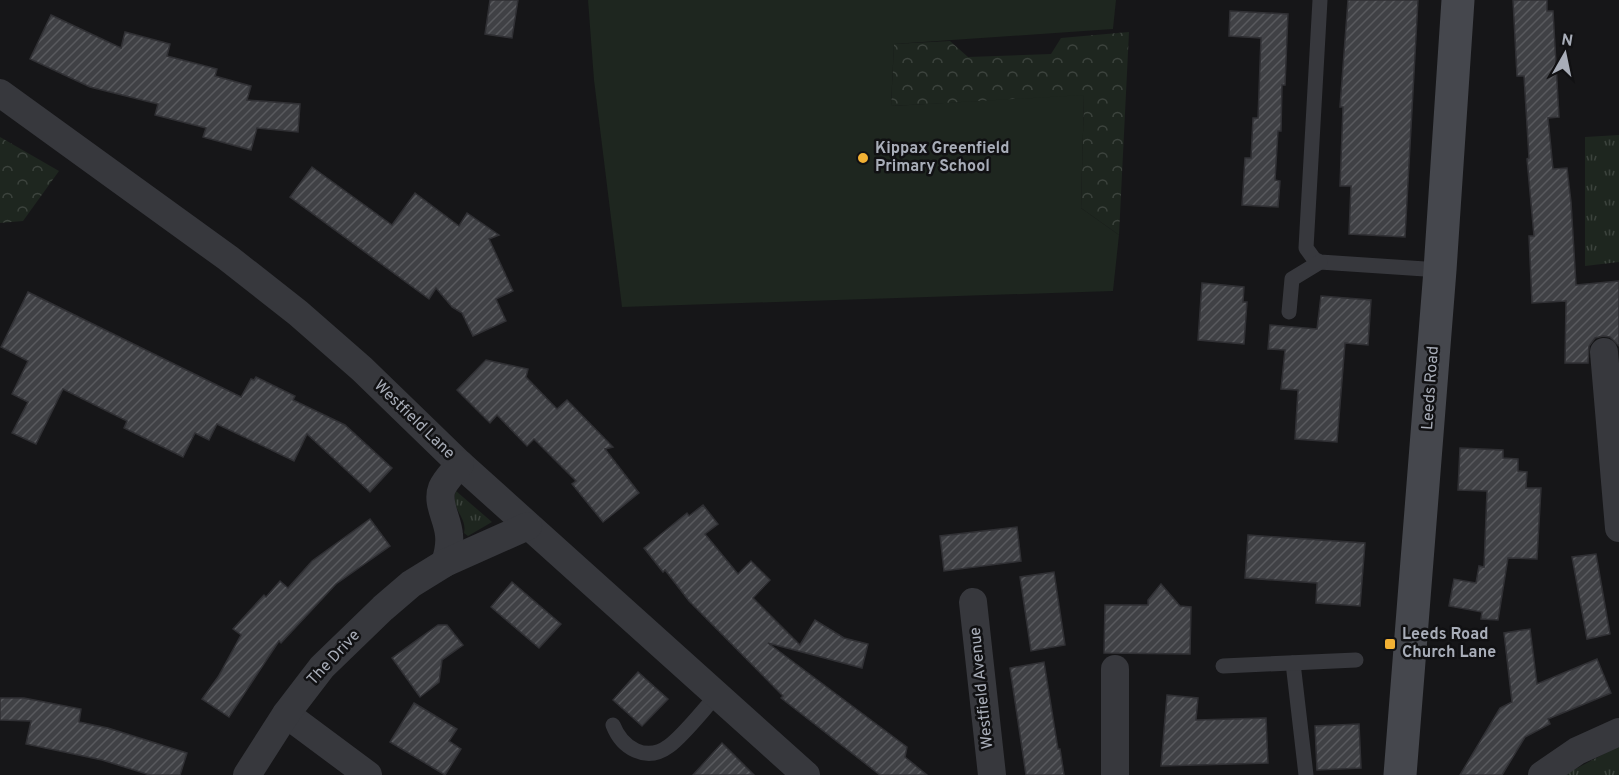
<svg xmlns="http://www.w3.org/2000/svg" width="1619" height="775" font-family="Overpass,sans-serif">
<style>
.grass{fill:url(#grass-tufts)}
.forest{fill:url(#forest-crowns)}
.park{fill:#1e261f}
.building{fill:url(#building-hatch);stroke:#303034;stroke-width:1.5}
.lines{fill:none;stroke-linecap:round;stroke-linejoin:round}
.service{stroke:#37383d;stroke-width:15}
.minor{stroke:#37383d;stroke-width:28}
.secondary{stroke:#45474d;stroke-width:33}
.poi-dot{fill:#f2b134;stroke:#111113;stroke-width:2}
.labels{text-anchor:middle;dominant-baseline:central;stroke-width:5;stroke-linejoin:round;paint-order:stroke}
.poi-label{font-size:16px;font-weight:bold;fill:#a8adb8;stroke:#111113;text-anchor:start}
.street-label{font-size:16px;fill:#a8adb8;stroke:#111113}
</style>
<defs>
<pattern id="grass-tufts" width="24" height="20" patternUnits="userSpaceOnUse" patternTransform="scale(1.5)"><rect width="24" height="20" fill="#1e261f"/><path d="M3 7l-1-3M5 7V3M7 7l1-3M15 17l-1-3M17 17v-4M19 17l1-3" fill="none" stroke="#3c433d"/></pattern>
<pattern id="forest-crowns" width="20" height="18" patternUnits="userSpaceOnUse" patternTransform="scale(1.5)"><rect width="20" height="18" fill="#1e261f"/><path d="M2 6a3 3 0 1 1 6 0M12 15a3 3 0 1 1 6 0" fill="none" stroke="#3c433d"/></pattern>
<pattern id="building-hatch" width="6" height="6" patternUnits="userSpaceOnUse" patternTransform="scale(1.5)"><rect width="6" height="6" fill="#404145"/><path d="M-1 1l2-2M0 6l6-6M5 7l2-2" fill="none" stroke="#595a5e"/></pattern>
</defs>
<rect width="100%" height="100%" fill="#161618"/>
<g class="grass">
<polygon points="1619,135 1619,262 1585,266 1585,137"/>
<path d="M456,491L492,522L468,536L464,533C468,517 449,508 456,491Z"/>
<polygon points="1619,746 1619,775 1564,775"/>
</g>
<g class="forest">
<polygon points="1129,32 1119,235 1081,208 1084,96 891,106 894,44 950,41 968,57 1051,54 1061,38"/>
<polygon points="0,137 59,171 23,221 0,223"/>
</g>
<polygon class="park" points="588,0 1116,0 1113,29 894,44 891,106 1084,95 1081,208 1119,235 1113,291 622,307 594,80"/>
<g class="building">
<polygon points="490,0 518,0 512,38 485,34"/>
<polygon points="1348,0 1418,0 1405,237 1349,234 1351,186 1340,186 1343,107 1340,107"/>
<polygon points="1513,0 1547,0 1547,11 1553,11 1559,117 1548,118 1553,169 1567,168 1571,202 1576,285 1619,281 1619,346 1610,337 1603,336 1595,338 1589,346 1588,363 1565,363 1566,301 1532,303 1529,236 1534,236 1527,159 1529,158 1524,76 1517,76"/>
<polygon points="1230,11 1288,14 1285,85 1282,85 1281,131 1278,131 1275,180 1280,181 1278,207 1242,205 1245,158 1251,158 1253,118 1258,118 1261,38 1229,36"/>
<polygon points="51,15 121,48 125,32 170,44 167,56 217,69 215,76 251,86 247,100 300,104 298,132 257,128 251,150 203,137 206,128 155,115 158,104 90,87 30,59"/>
<polygon points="312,167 392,225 415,193 459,226 467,213 499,235 489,239 513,291 496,299 506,321 473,336 462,313 452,307 436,288 429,299 290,197"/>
<polygon points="1202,283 1244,287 1243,302 1247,302 1244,344 1198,340"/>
<polygon points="28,292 241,397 251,379 254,380 256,377 295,396 293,400 345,425 392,468 370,492 307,434 294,461 217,424 209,440 195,433 183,457 124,428 127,421 63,389 36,444 12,433 28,402 12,394 28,361 1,347"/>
<polygon points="1321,296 1371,300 1368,345 1345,343 1337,442 1295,439 1298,390 1281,389 1285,350 1268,349 1270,325 1317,329"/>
<polygon points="486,360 528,369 526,377 557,409 567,400 613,447 605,449 639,493 603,522 572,484 576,481 534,439 527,446 497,415 490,423 457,390"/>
<polygon points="1460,448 1503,450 1503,458 1518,459 1518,471 1527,472 1526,488 1541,488 1537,559 1508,558 1498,620 1481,619 1482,612 1449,606 1454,579 1476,583 1479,566 1484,567 1487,491 1458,490"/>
<polygon points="703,505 718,524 705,534 738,574 751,561 770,580 753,598 800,645 815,620 844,638 868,644 862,668 768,643 907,747 905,757 927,775 880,775 781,698 783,696 689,601 665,570 663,572 644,548 687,513 689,516"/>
<polygon points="370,519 390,546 336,584 281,643 279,641 229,717 202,699 218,677 241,635 233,629 264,595 266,597 280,581 288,588 312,561"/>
<polygon points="1017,527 1021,561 944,571 940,536"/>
<polygon points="1248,535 1365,543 1360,606 1316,603 1317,583 1245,578"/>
<polygon points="1596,554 1610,634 1587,639 1572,557"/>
<polygon points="1054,572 1065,645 1031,651 1020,577"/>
<polygon points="512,582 561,624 539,648 491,607"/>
<polygon points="1161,584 1180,606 1191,607 1190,654 1104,653 1105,605 1148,605 1148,600"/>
<polygon points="438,625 447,625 463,645 442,660 439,682 420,697 392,658"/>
<polygon points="1530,629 1537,684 1597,659 1611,693 1548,719 1550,724 1525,737 1502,775 1460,775 1500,708 1512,702 1504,633"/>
<polygon points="1044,662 1058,749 1060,749 1064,775 1026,775 1010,668"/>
<polygon points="638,672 668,699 642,726 613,700"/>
<polygon points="1167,695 1198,698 1196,720 1266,718 1268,763 1161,766"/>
<polygon points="0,698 24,698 81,709 79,722 108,728 187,753 180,775 150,775 102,760 26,744 31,721 0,720"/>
<polygon points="414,703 457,729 449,741 461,749 445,775 390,742"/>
<polygon points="1359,724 1361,768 1317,770 1315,726"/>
<polygon points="722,743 754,775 693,775"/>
</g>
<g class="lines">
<g class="service">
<polyline points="1320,0 1306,248 1314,259 1320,262 1440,270"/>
<polyline points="1289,312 1292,279 1320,262"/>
<polyline points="1293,663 1306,775"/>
<polyline points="1223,666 1356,660"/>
<path d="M613,725C622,748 646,763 669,746C684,735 703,710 717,695"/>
</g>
<g class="minor">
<polyline points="0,93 228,258 298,313 362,369 460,464 806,775"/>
<polyline points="1604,352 1619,528"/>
<path d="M445,563C448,554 450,544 449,535C448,519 436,503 442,488C446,479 454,472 460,464"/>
<polyline points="973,602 992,775"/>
<polyline points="1115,669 1115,775"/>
<polyline points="286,714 368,775"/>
<polyline points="247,775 286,714 322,667 383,608 411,584 445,563 528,526"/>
<polyline points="1542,775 1577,751 1619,732"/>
</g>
<polyline class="secondary" points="1400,775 1440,270 1458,0"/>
</g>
<g class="poi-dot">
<circle cx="863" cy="158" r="6"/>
<rect x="1384" y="638" width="12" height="12" rx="3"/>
</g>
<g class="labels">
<g class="poi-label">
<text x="875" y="149">Kippax Greenfield<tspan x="875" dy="18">Primary School</tspan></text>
<text x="1402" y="635">Leeds Road<tspan x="1402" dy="18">Church Lane</tspan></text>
</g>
<g class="street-label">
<text transform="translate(1431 388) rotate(-86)">Leeds Road</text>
<text transform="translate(414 420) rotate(44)">Westfield Lane</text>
<text transform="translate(334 658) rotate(-47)">The Drive</text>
<text transform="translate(982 688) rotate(-96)">Westfield Avenue</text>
</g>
</g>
<g transform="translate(1565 54) rotate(9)" stroke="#111113" stroke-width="4.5" paint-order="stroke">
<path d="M0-4.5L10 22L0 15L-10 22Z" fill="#a8adb8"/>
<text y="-9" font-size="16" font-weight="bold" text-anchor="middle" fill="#a8adb8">N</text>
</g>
</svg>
